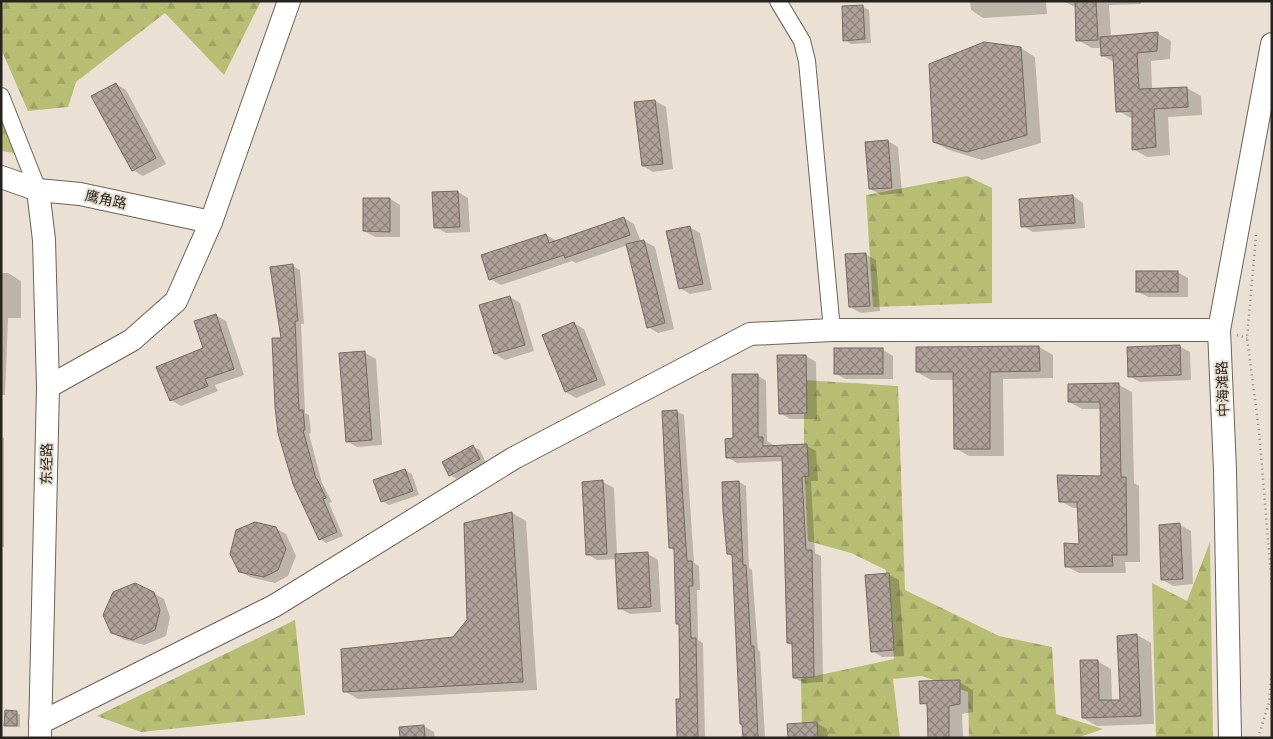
<svg xmlns="http://www.w3.org/2000/svg" width="1273" height="739" font-family="'PT Serif','Noto Sans SC',serif">
<style>
.forest{fill:url(#forest-firs)}
.shadow{fill:#0003}
.building{fill:url(#building-cross-hatch);stroke:#766a63}
.lines{fill:none;stroke-linecap:round;stroke-linejoin:round}
.street-casing{stroke:#6c6359;stroke-width:18}
.secondary-casing{stroke:#6c6359;stroke-width:24}
.path{stroke:#8d857d;stroke-width:2.5;stroke-dasharray:1 4;stroke-linecap:butt}
.street{stroke:#fff;stroke-width:16}
.secondary{stroke:#fff;stroke-width:22}
.labels{text-anchor:middle;dominant-baseline:central;stroke-width:4;stroke-linejoin:round;paint-order:stroke}
.street-label{font-size:14px;fill:#26221e;stroke:#ebe0d4}
</style>
<defs>
<pattern id="forest-firs" width="22" height="20" patternUnits="userSpaceOnUse" patternTransform="scale(1.25)"><rect width="22" height="20" fill="#b7be74"/><path d="M5 1l3.5 6h-7zM16 11l3.5 6h-7z" fill="#9da364"/></pattern>
<pattern id="building-cross-hatch" width="8" height="8" patternUnits="userSpaceOnUse" patternTransform="scale(1.25)"><rect width="8" height="8" fill="#afa199"/><path d="M0 0l8 8M0 8l8-8" fill="none" stroke="#8e837c"/></pattern>
</defs>
<rect width="100%" height="100%" fill="#ebe0d4"/>
<g class="forest">
<polygon points="1,1 261,1 224,75 165,13 76,82 68,107 28,111 1,49"/>
<polygon points="1,119 14,153 1,151"/>
<polygon points="967,176 992,188 992,303 873,307 866,195"/>
<polygon points="804,380 898,386 905,590 999,636 1052,647 1056,714 1103,729 1077,738 969,738 968,692 922,676 893,679 900,738 802,738 801,679 894,659 886,570 851,553 808,541 804,466"/>
<polygon points="1210,542 1213,738 1156,738 1152,583 1187,601"/>
<polygon points="295,620 305,715 141,732 97,716"/>
</g>
<g class="shadow">
<polygon points="970,1 1046,1 1047,14 983,18 971,10"/>
<polygon points="1063,1 1141,1 1141,4 1109,5 1111,37 1157,33 1171,41 1170,59 1151,61 1152,89 1187,88 1201,96 1202,115 1168,117 1170,155 1147,157 1133,149 1133,119 1118,111 1115,63 1102,55 1102,48 1092,48 1078,40 1077,8"/>
<polygon points="863,7 869,10 871,43 851,44 845,40"/>
<polygon points="1021,48 1035,57 1041,143 982,160 949,150 934,142"/>
<polygon points="116,84 126,90 166,164 143,176 133,170"/>
<polygon points="655,101 666,107 673,169 653,172 643,166"/>
<polygon points="888,141 898,147 902,193 881,195 870,189"/>
<polygon points="458,192 468,198 470,232 446,233 435,227"/>
<polygon points="1073,196 1083,203 1085,228 1033,232 1023,226"/>
<polygon points="390,199 400,205 400,237 375,237 364,231"/>
<polygon points="624,218 634,224 641,242 644,241 655,247 674,329 658,333 648,327 628,245 576,263 572,261 501,285 490,279 546,235 557,241"/>
<polygon points="689,227 700,233 712,290 690,294 680,288"/>
<polygon points="865,254 876,260 880,311 861,313 850,307"/>
<polygon points="293,266 300,270 304,324 301,324 305,413 309,415 311,433 309,434 322,483 332,502 329,503 343,536 326,543 320,539 283,339"/>
<polygon points="1177,272 1188,278 1188,297 1148,297 1137,291"/>
<polygon points="1,273 8,273 21,281 21,318 8,318 5,395 1,395"/>
<polygon points="510,297 520,303 534,351 505,360 495,354"/>
<polygon points="215,315 226,321 244,375 215,385 218,391 181,406 171,400 204,349"/>
<polygon points="573,323 584,329 606,385 576,398 566,392"/>
<polygon points="1179,346 1190,352 1191,380 1140,382 1129,376"/>
<polygon points="1039,347 1053,355 1053,378 1003,379 1004,456 969,456 955,448 954,380 931,380 917,372"/>
<polygon points="883,350 893,356 893,379 845,379 835,373"/>
<polygon points="365,353 376,359 382,445 357,447 347,441 340,354"/>
<polygon points="806,356 816,362 817,419 790,419 780,413"/>
<polygon points="757,375 766,381 767,441 772,444 772,447 807,446 816,451 818,481 811,481 815,553 821,556 823,682 804,683 794,678 793,646 788,643 786,606 788,606 784,461 737,463 727,457"/>
<polygon points="1069,385 1119,385 1132,392 1134,483 1139,486 1140,562 1125,562 1126,573 1079,573 1066,566 1080,545 1079,508 1073,508 1060,501 1103,477 1101,409 1082,409 1069,402"/>
<polygon points="676,411 684,415 694,563 699,566 700,590 697,590 698,640 703,643 705,738 679,738 681,700 681,625 678,624 675,551 670,548"/>
<polygon points="1,436 4,438 4,547 1,547"/>
<polygon points="473,447 480,450 486,463 457,479 450,475"/>
<polygon points="405,470 412,474 419,495 389,505 382,501"/>
<polygon points="603,482 614,488 617,555 648,554 658,560 661,612 630,614 619,608 617,559 597,560 587,554 583,483"/>
<polygon points="739,482 746,486 749,568 752,570 758,650 760,651 765,738 744,738 733,557 728,554"/>
<polygon points="512,513 526,521 537,690 358,699 344,691 454,638 468,620 465,524"/>
<polygon points="1180,525 1191,531 1193,584 1173,586 1163,580 1161,526"/>
<polygon points="275,528 286,534 296,556 288,576 275,583 250,577 239,571"/>
<polygon points="888,574 899,580 904,656 882,657 872,651"/>
<polygon points="153,593 164,599 170,617 166,636 144,645 123,639 112,632"/>
<polygon points="1137,635 1151,643 1154,724 1097,726 1083,718 1097,661 1111,669 1112,701 1121,701"/>
<polygon points="959,682 973,690 973,712 962,714 963,738 929,738 929,707 921,703"/>
<polygon points="6,712 20,714 20,727 6,725"/>
<polygon points="817,723 827,729 828,738 789,738"/>
<polygon points="424,726 434,732 435,738 401,738"/>
</g>
<g class="building">
<polygon points="1075,1 1096,1 1098,40 1076,41"/>
<polygon points="863,5 865,39 843,41 842,6"/>
<polygon points="1158,32 1157,51 1137,53 1139,89 1187,87 1188,107 1154,109 1156,147 1132,150 1132,111 1116,112 1113,55 1101,56 1100,37"/>
<polygon points="984,42 1021,47 1027,135 967,152 933,142 929,64"/>
<polygon points="116,83 156,158 132,171 91,96"/>
<polygon points="655,100 663,164 642,166 634,102"/>
<polygon points="888,140 892,188 869,189 865,142"/>
<polygon points="458,191 460,227 434,228 432,192"/>
<polygon points="1073,195 1075,223 1021,227 1019,199"/>
<polygon points="363,198 390,198 390,232 363,231"/>
<polygon points="624,217 630,235 565,258 564,255 489,280 481,255 546,234 549,243"/>
<polygon points="690,226 703,284 679,289 666,231"/>
<polygon points="644,240 665,323 647,328 626,244"/>
<polygon points="866,253 870,306 849,307 845,254"/>
<polygon points="293,264 298,321 295,321 299,410 303,410 305,430 303,430 316,479 317,479 326,498 323,499 337,532 319,540 293,484 278,433 275,407 272,338 281,338 270,267"/>
<rect x="1136" y="271" width="42" height="21"/>
<polygon points="510,296 525,345 494,354 479,305"/>
<polygon points="216,314 234,369 205,379 208,386 170,401 156,367 203,348 194,321"/>
<polygon points="574,322 597,380 565,392 542,335"/>
<polygon points="1180,345 1181,375 1128,377 1127,347"/>
<polygon points="1039,346 1040,371 990,372 990,449 954,449 953,372 916,372 916,347"/>
<rect x="834" y="348" width="49" height="26"/>
<polygon points="365,351 372,440 346,442 339,353"/>
<polygon points="777,355 806,355 807,413 779,414"/>
<polygon points="732,374 758,374 758,437 763,437 763,446 807,444 809,476 802,477 806,550 812,550 814,677 793,678 792,643 787,643 782,456 726,458 725,439 733,438"/>
<polygon points="1119,383 1121,477 1126,477 1127,555 1112,555 1113,566 1065,567 1064,543 1079,544 1077,502 1059,502 1057,475 1101,476 1100,402 1068,402 1068,384"/>
<polygon points="677,410 687,561 692,561 693,586 689,586 691,638 696,638 698,738 677,738 676,699 680,699 679,624 676,624 674,548 669,548 662,411"/>
<polygon points="473,445 480,459 449,476 442,462"/>
<polygon points="405,469 413,491 381,502 373,480"/>
<polygon points="603,480 607,554 586,555 582,482"/>
<polygon points="739,481 743,565 746,565 751,646 754,646 758,738 743,738 742,724 740,724 732,554 727,554 723,511 722,482"/>
<polygon points="512,512 523,682 343,692 341,649 453,637 467,620 464,523"/>
<polygon points="255,522 276,527 286,549 278,570 264,577 239,572 230,554 236,530"/>
<polygon points="1180,523 1183,579 1161,580 1159,525"/>
<polygon points="648,552 651,607 618,609 615,554"/>
<polygon points="889,573 894,650 871,652 865,575"/>
<polygon points="135,583 154,592 160,610 155,630 133,640 111,633 103,615 113,592"/>
<polygon points="1137,634 1141,716 1082,718 1080,660 1098,660 1099,700 1120,700 1117,636"/>
<polygon points="960,680 960,704 949,706 949,738 928,738 927,703 920,704 919,681"/>
<polygon points="5,710 17,711 17,726 4,726"/>
<polygon points="817,722 818,738 788,738 787,724"/>
<polygon points="424,725 425,738 400,738 399,727"/>
</g>
<g class="lines">
<defs>
<g id="street">
<polyline points="778,1 802,41 807,61 832,330"/>
<polyline points="1,96 38,190"/>
</g>
<g id="secondary">
<polyline points="1,177 38,190 80,194 211,222"/>
<polyline points="38,190 44,240 48,387 40,736"/>
<polyline points="48,387 132,340 176,301 211,222 289,1"/>
<polyline points="40,723 274,606 514,458 750,334 832,330 1219,330"/>
<polyline points="1230,738 1225,470 1219,330 1272,44"/>
</g>
</defs>
<use href="#street" class="street-casing"/>
<use href="#secondary" class="secondary-casing"/>
<g class="path">
<polyline points="1256,235 1247,338 1259,431 1272,587"/>
<polyline points="1237,335 1247,338"/>
<polyline points="1258,738 1269,703 1272,670"/>
</g>
<use href="#street" class="street"/>
<use href="#secondary" class="secondary"/>
</g>
<g class="labels">
<g class="street-label">
<text transform="translate(106 199) rotate(12)">鹰角路</text>
<text transform="translate(1222 389) rotate(-92)">中海滩路</text>
<text transform="translate(46 464) rotate(-89)">东经路</text>
</g>
</g>
<rect width="1273" height="739" fill="none" stroke="#26221e" stroke-width="5"/>
</svg>
